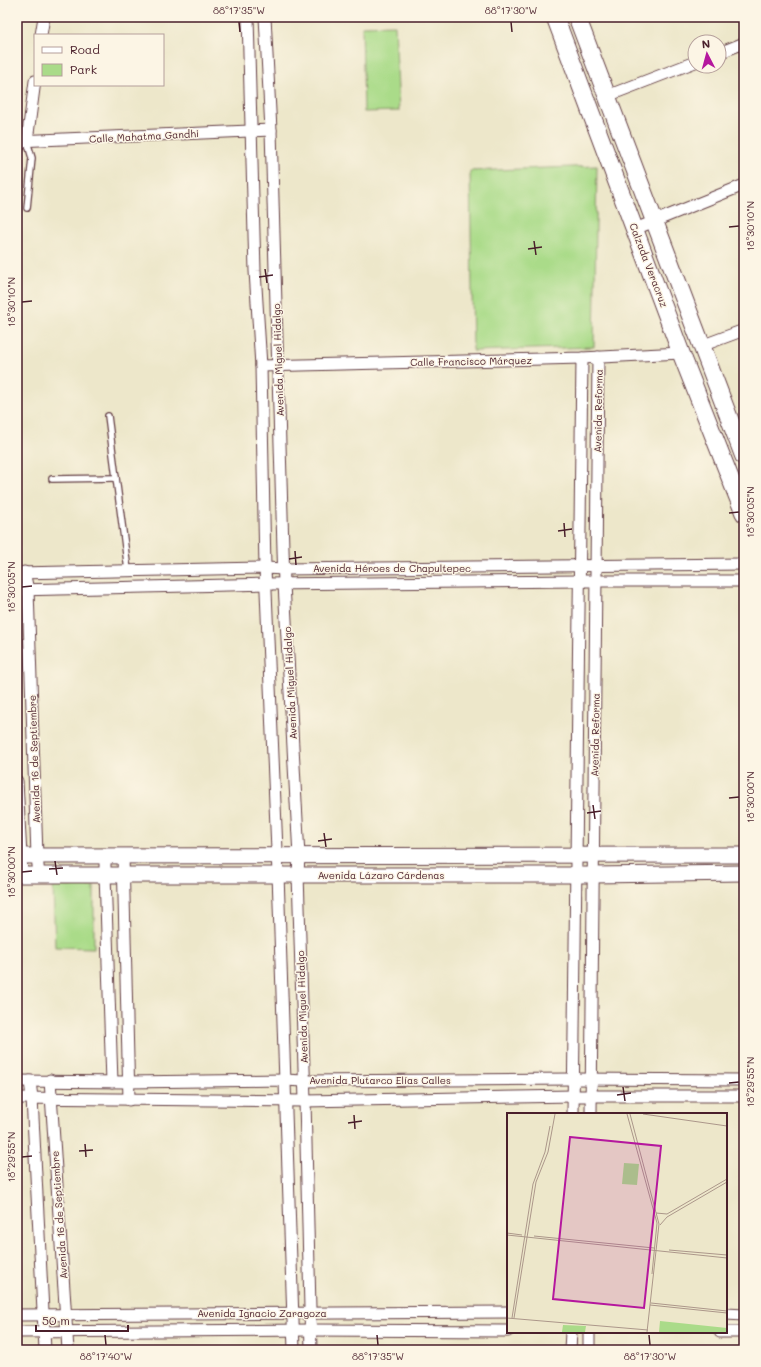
<svg xmlns="http://www.w3.org/2000/svg" width="761" height="1367" font-family="Mali,sans-serif">
<style>
.green{fill:#aadb89;stroke:#7a7d5a}
.lines{fill:none;stroke-linecap:round;stroke-linejoin:round}
.service-casing{stroke:#623d43;stroke-width:8}
.minor-casing{stroke:#623d43;stroke-width:13}
.secondary-casing{stroke:#623d43;stroke-width:17}
.primary-casing{stroke:#623d43;stroke-width:19}
.service{stroke:#fff;stroke-width:5.5}
.minor{stroke:#fff;stroke-width:11}
.secondary{stroke:#fff;stroke-width:15}
.primary{stroke:#fff;stroke-width:17}
.ticks{fill:none;stroke:#4a1f2b;stroke-width:1.5}
.labels{text-anchor:middle;dominant-baseline:central;stroke-width:3;stroke-linejoin:round;paint-order:stroke}
.street-label{font-size:10px;fill:#4a1f2b;stroke:#fcf5e5}
.inset-road{fill:none;stroke:#ac978a;stroke-width:1}
.view{fill:#b5179e;fill-opacity:0.15;stroke:#b5179e;stroke-width:2}
.inset-edge{fill:none;stroke:#4a1f2b;stroke-width:2}
.neatline{fill:none;stroke:#4a1f2b;stroke-width:1.5}
.ticks-label{font-size:10px;text-anchor:middle;fill:#4a1f2b}
</style>
<rect width="100%" height="100%" fill="#fcf5e5"/>
<filter id="ink" filterUnits="userSpaceOnUse"><feTurbulence type="fractalNoise" baseFrequency=".025" numOctaves="2"/><feDisplacementMap in="SourceGraphic" scale="8" xChannelSelector="R" yChannelSelector="G"/><feConvolveMatrix kernelMatrix="1 2 1 2 8 2 1 2 1" color-interpolation-filters="sRGB"/></filter>
<filter id="wash" filterUnits="userSpaceOnUse"><feTurbulence type="fractalNoise" baseFrequency=".012" numOctaves="4" result="noise"/><feDisplacementMap in="SourceGraphic" scale="16" xChannelSelector="R" yChannelSelector="G"/><feGaussianBlur stdDeviation="0.9" result="paint"/><feColorMatrix in="noise" values="0 0 0 0 0 0 0 0 0 0 0 0 0 0 0 0 0 1.4 0 .05"/><feComposite in="paint" operator="in"/></filter>
<g filter="url(#wash)">
<rect width="100%" height="100%" fill="#ede7ca"/>
<g class="green">
<polygon points="395,25 399,111 364,112 362,26"/>
<polygon points="597,166 594,347 473,351 470,171"/>
<polygon points="53,886 94,886 94,948 55,947"/>
</g>
</g>
<g filter="url(#ink)">
<g class="lines">
<defs>
<g id="service">
<polyline points="17,152 27,141 32,158 27,208"/>
<polyline points="108,416 128,570"/>
<polyline points="52,479 116,478"/>
</g>
<g id="minor">
<polyline points="248,17 255,271 261,366 265,568 278,874 294,1350"/>
<polyline points="265,17 271,130 284,584 299,856 298,874 305,1101 311,1350"/>
<polyline points="41,35 44,17"/>
<polyline points="719,53 744,43"/>
<polyline points="607,96 695,62"/>
<polyline points="17,141 271,130"/>
<polyline points="27,141 35,81"/>
<polyline points="635,229 744,185"/>
<polyline points="701,346 744,330"/>
<polyline points="261,366 582,358 681,353"/>
<polyline points="24,572 28,590 37,856 39,875"/>
<polyline points="17,573 265,568 284,569 744,564"/>
<polyline points="17,590 267,584 579,581 744,581"/>
<polyline points="17,781 22,875"/>
<polyline points="105,856 105,874 112,1082"/>
<polyline points="123,856 129,1100"/>
<polyline points="50,1080 68,1350"/>
<polyline points="17,1081 128,1082 284,1080 304,1081 573,1079 744,1080"/>
<polyline points="30,1081 32,1098 45,1350"/>
<polyline points="17,1098 305,1101 573,1096 744,1096"/>
<polyline points="573,1114 582,358"/>
<polyline points="591,1114 598,357"/>
<polyline points="726,1314 744,1315"/>
<polyline points="17,1315 508,1312"/>
<polyline points="17,1332 310,1330 508,1331"/>
<polyline points="720,1332 744,1332"/>
<polyline points="570,1350 571,1332"/>
<polyline points="589,1350 589,1332"/>
</g>
<g id="secondary">
<polyline points="17,856 744,855"/>
<polyline points="17,875 593,875 744,873"/>
</g>
<g id="primary">
<polyline points="555,17 681,353 744,513"/>
<polyline points="577,17 744,457"/>
</g>
</defs>
<use href="#service" class="service-casing"/>
<use href="#minor" class="minor-casing"/>
<use href="#secondary" class="secondary-casing"/>
<use href="#primary" class="primary-casing"/>
<use href="#service" class="service"/>
<use href="#minor" class="minor"/>
<use href="#secondary" class="secondary"/>
<use href="#primary" class="primary"/>
</g>
</g>
<path class="ticks" d="M239,22L240,32M511,22L512,32M729,227L739,226M534,241L536,255M528,249L542,247M265,269L267,283M259,277L273,275M22,302L32,301M729,513L739,512M564,523L565,537M558,531L572,529M295,551L296,565M289,559L302,557M22,587L32,586M729,798L739,797M593,805L595,819M587,813L601,811M324,833L326,847M318,841L332,839M55,861L57,875M49,869L63,868M22,872L32,871M729,1083L739,1082M623,1087L625,1101M617,1095L631,1093M354,1115L355,1129M348,1123L362,1121M85,1144L86,1157M79,1151L93,1150M22,1157L32,1156M105,1335L106,1345M377,1335L378,1345M649,1335L650,1345"/>
<g class="labels">
<g class="street-label">
<text transform="translate(144 136) rotate(-3)">Calle Mahatma Gandhi</text>
<text transform="translate(649 265) rotate(69)">Calzada Veracruz</text>
<text transform="translate(278 360) rotate(-92)">Avenida Miguel Hidalgo</text>
<text transform="translate(471 361) rotate(-1)">Calle Francisco Márquez</text>
<text transform="translate(598 411) rotate(-89)">Avenida Reforma</text>
<text x="392" y="568">Avenida Héroes de Chapultepec</text>
<text transform="translate(290 683) rotate(-93)">Avenida Miguel Hidalgo</text>
<text transform="translate(595 735) rotate(-89)">Avenida Reforma</text>
<text transform="translate(34 759) rotate(-92)">Avenida 16 de Septiembre</text>
<text x="381" y="875">Avenida Lázaro Cárdenas</text>
<text transform="translate(302 1007) rotate(-92)">Avenida Miguel Hidalgo</text>
<text x="380" y="1080">Avenida Plutarco Elías Calles</text>
<text transform="translate(59 1215) rotate(-94)">Avenida 16 de Septiembre</text>
<text x="262" y="1313">Avenida Ignacio Zaragoza</text>
</g>
</g>
<g transform="translate(507 1113)">
<rect width="220" height="220" fill="#ede7ca"/>
<path d="M117,50L132,51L130,72L115,71ZM153,208L220,215V219H152ZM56,212L79,213L78,219H55Z" fill="#aadb89"/>
<path class="inset-road" d="M120,1L150,110L145,161M123,1L152,111L140,219M136,1L220,13M149,100L160,101L220,66M153,112L160,104L220,69M0,120L15,122M0,122L220,145M27,123L147,135M162,137L220,142M144,190L220,198M143,192L220,200M0,205L141,217M5,205L26,71L38,39L43,13M7,205L29,69L41,39L48,1"/>
<path class="view" d="M63,24L154,33L137,195L46,186Z"/>
<rect width="220" height="220" class="inset-edge"/>
</g>
<rect width="761" height="1367" fill="none" stroke="#fcf5e5" stroke-width="44"/>
<rect x="34" y="34" width="130" height="52" fill="#fcf5e5" stroke="#b59f9b"/>
<rect x="42" y="47" width="20" height="6" fill="#ffffff" stroke="#b59f9b"/>
<text x="70" y="54" font-size="12" fill="#4a1f2b">Road</text>
<rect x="42" y="64" width="20" height="12" fill="#aadb89" stroke="#b59f9b"/>
<text x="70" y="74" font-size="12" fill="#4a1f2b">Park</text>
<g transform="translate(707 54) rotate(354)"><circle r="19" fill="#fcf5e5" stroke="#b59f9b"/>
<path d="M0-3L7 15L0 10L-7 15Z" fill="#b5179e"/>
<text y="-6" font-size="11" font-weight="bold" text-anchor="middle" fill="#4a1f2b">N</text>
</g>
<path d="M36 1325v6h92v-6" fill="none" stroke="#4a1f2b" stroke-width="2"/>
<text x="42" y="1325" font-size="12" fill="#4a1f2b" stroke="#fcf5e5" stroke-width="3" paint-order="stroke">50 m</text>
<rect x="22" y="22" width="717" height="1323" class="neatline"/>
<g class="ticks-label">
<text x="239" y="14">88°17'35"W</text>
<text x="511" y="14">88°17'30"W</text>
<text transform="translate(750 226) rotate(-90)" y="4">18°30'10"N</text>
<text transform="translate(11 302) rotate(-90)" y="4">18°30'10"N</text>
<text transform="translate(750 512) rotate(-90)" y="4">18°30'05"N</text>
<text transform="translate(11 587) rotate(-90)" y="4">18°30'05"N</text>
<text transform="translate(750 797) rotate(-90)" y="4">18°30'00"N</text>
<text transform="translate(11 872) rotate(-90)" y="4">18°30'00"N</text>
<text transform="translate(750 1082) rotate(-90)" y="4">18°29'55"N</text>
<text transform="translate(11 1157) rotate(-90)" y="4">18°29'55"N</text>
<text x="106" y="1360">88°17'40"W</text>
<text x="378" y="1360">88°17'35"W</text>
<text x="650" y="1360">88°17'30"W</text>
</g>
</svg>
